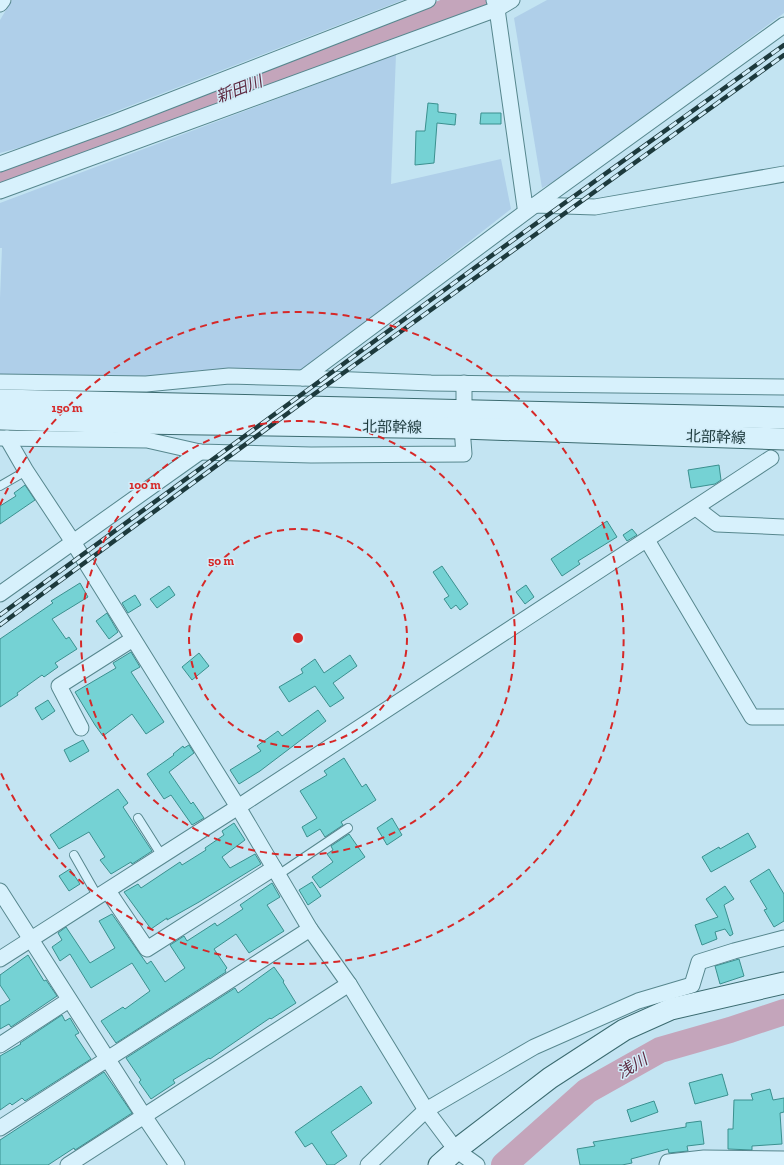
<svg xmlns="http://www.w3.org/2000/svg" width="784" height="1165" font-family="'Zilla Slab','Noto Sans JP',serif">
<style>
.farmland{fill:#afcfe9}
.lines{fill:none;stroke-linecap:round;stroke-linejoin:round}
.river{stroke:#c4a5bb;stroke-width:26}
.building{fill:#75d2d4;stroke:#3b908f}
.lane-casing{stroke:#57878e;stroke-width:10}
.street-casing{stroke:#57878e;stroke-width:17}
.secondary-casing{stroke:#3b6b70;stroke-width:23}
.lane{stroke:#d7f1fc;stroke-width:8}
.street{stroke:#d7f1fc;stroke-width:15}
.secondary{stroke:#d7f1fc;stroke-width:21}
.rail-casing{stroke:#1d3a3d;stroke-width:4.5}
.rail{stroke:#d3edf9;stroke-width:3;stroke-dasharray:9;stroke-linecap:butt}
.ring{fill:none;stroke:#d62828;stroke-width:2;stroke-dasharray:7 5}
.labels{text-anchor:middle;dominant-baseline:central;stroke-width:3;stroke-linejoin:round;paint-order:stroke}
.street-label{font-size:15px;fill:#1d3a3d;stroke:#d3edf9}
.water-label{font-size:16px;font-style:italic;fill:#5e2b42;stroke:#d3edf9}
.centre{fill:#d62828;stroke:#d3edf9;stroke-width:2}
.ring-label{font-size:12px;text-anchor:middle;font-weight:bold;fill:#d62828;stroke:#d3edf9;stroke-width:3;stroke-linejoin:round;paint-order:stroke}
</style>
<rect width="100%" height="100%" fill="#c3e4f2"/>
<g class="farmland">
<polygon points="12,0 403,0 29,145 0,153 0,20"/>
<polygon points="547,0 784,0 784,13 563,177 542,188 514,18"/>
<polygon points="396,54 391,184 501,159 511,209 300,374 200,370 135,382 0,381 0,298 2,248 0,248 0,203"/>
</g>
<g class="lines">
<g class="river">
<polyline points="0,179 60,158 477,0"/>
<polyline points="504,1165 587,1091 660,1050 730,1030 784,1012"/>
</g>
</g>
<g class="building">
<polygon points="428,103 438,104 438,112 456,114 455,125 437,123 434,163 415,165 416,131 425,131"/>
<polygon points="481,113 501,113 501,124 480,124"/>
<polygon points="719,465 721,480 715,484 691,488 688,470"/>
<polygon points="25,485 35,500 0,524 0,506 16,496 14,493"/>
<polygon points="607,521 617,537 578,561 580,564 562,576 551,559"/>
<polygon points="632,529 637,535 627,541 623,535"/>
<polygon points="442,566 468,604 460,610 456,605 451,609 444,599 449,596 433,572"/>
<polygon points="80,583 88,597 52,619 66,639 69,637 77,649 55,663 58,667 44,677 42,675 17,693 18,695 0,707 0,639 53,603 51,601"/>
<polygon points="526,585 534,597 525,604 516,592"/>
<polygon points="169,586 175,595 157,608 150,599"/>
<polygon points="135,595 141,605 128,613 122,603"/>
<polygon points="107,613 118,632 109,639 96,621"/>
<polygon points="131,652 140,667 131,672 164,722 146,734 132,714 103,736 95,725 75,692 116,668 113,663"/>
<polygon points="199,653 209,666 192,680 182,667"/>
<polygon points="350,655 357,666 333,683 344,698 330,707 315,686 289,702 279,687 303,673 301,669 315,659 324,673"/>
<polygon points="48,700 55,711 42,720 35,708"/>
<polygon points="318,710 326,721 260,771 239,784 230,770 261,751 257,746 278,731 282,736"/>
<polygon points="83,740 89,751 70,762 64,750"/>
<polygon points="189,745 194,753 169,772 191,804 193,802 204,818 192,825 171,795 164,799 147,774 174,755 173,754 183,746 184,748"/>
<polygon points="344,758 362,787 366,784 376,800 341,822 343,825 325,837 320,829 307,837 302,827 317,818 300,791 327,775 324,771"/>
<polygon points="118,789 128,803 123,807 152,851 132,864 131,862 111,874 100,860 105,857 89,832 59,849 50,835"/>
<polygon points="392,818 402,835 387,845 377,828"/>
<polygon points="234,823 245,840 222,857 230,868 255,854 261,864 199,902 167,920 167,918 151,929 124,892 138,884 141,888 180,862 182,865 206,850 205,848 224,835 222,831"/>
<polygon points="748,833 756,847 711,872 702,857 719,847 720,849"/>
<polygon points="349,834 365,857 320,888 312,877 333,862 327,854 333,850 331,846"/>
<polygon points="70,869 80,884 69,891 59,876"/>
<polygon points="769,869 784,894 784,921 774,927 764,910 767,909 750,881"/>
<polygon points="312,882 321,896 308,905 299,890"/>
<polygon points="272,883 280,897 267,905 284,931 249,953 236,934 214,949 227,968 225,970 226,972 116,1043 101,1021 123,1007 125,1009 150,991 132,963 91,988 70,954 60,961 52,947 62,940 58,933 66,927 90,963 115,948 99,921 112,914 147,964 151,961 165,982 185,968 170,945 184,936 187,941 215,923 217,926 243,909 240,905"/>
<polygon points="725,886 734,899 724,905 733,934 730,936 725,929 715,932 717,939 702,945 695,925 718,917 706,899"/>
<polygon points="28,955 44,981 46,980 57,996 11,1027 9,1024 0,1029 0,1006 10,1000 0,985 0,975"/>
<polygon points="739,959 744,976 720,984 715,966"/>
<polygon points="274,967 284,981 283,982 296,1003 271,1019 270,1018 210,1059 209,1058 173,1080 175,1083 151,1099 139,1082 141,1080 126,1058 235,988 238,993"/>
<polygon points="62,1015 65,1021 70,1018 79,1033 75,1035 91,1059 25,1101 22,1098 12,1105 10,1103 0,1110 0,1056 21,1044 20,1043"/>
<polygon points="104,1072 132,1113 75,1150 74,1148 48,1165 0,1165 0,1140"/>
<polygon points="722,1074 728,1095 695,1104 689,1083"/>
<polygon points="361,1086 372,1103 331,1132 347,1156 334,1165 327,1165 312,1143 305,1147 295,1132"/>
<polygon points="770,1089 773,1100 784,1098 784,1112 780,1113 782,1144 752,1146 752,1150 728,1149 728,1129 733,1129 734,1100 753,1100 751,1094"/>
<polygon points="654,1101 658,1112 631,1122 627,1110"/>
<polygon points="701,1121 704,1144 687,1146 688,1151 669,1153 668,1149 631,1159 632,1163 622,1165 580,1165 577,1149 595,1146 593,1142 686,1127 686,1123"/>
</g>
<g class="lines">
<defs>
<g id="lane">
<polyline points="0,486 26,471"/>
<polyline points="138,818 162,856"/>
<polyline points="74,855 98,897"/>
<polyline points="278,875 348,828"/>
</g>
<g id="street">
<polyline points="494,0 497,9 525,207 535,205 595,207 784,174"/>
<polyline points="0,4 3,0"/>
<polyline points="0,164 115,122 428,0"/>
<polyline points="0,191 497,9 512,0"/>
<polyline points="303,378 535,205 784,25"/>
<polyline points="0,382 146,384 229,376 303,378 431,383 784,387"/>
<polyline points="464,383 464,411"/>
<polyline points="0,438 147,440 200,452 311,455 464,454 462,428"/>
<polyline points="7,438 26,471 73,542 238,807 310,929 349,984 426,1110 456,1150 477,1165"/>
<polyline points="696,508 717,524 784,527"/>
<polyline points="647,540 752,717 784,717"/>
<polyline points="0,594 200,452"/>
<polyline points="81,728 59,686 133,639"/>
<polyline points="0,891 144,1116 177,1165"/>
<polyline points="108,891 147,949 274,868"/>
<polyline points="0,959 238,807 771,458"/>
<polyline points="0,1045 69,1000"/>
<polyline points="0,1128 310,929"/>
<polyline points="68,1165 349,984"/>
<polyline points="368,1165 426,1110 534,1047 638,1001 692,985 699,962 734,951 784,938"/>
<polyline points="667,1165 668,1162 704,1158 784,1159"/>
</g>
<g id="secondary">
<polyline points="0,400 784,418"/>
<polyline points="0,419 136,423 462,428 784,439"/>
<polyline points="439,1165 456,1150 550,1078 624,1030 671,1009 784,983"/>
</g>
</defs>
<use href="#lane" class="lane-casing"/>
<use href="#street" class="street-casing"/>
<use href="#secondary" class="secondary-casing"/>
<use href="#lane" class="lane"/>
<use href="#street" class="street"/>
<use href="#secondary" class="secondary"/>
<defs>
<g id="rail">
<polyline points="0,615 473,269 784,45"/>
<polyline points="0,625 299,405 784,55"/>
</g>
</defs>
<use href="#rail" class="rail-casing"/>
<use href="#rail" class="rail"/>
</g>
<g class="ring">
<circle cx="298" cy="638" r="109"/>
<circle cx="298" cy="638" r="217"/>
<path d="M0 505A326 326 0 1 1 0 771"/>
</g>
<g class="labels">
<g class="street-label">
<text transform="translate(392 427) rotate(1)">北部幹線</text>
<text transform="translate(716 437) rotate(2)">北部幹線</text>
</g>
<g class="water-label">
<text transform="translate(239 89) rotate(-21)">新田川</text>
<text transform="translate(632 1066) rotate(-30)">浅川</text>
</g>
</g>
<circle cx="298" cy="638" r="6" class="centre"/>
<g class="ring-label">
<text x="67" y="412">150 m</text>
<text x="145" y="489">100 m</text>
<text x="221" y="565">50 m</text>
</g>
</svg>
